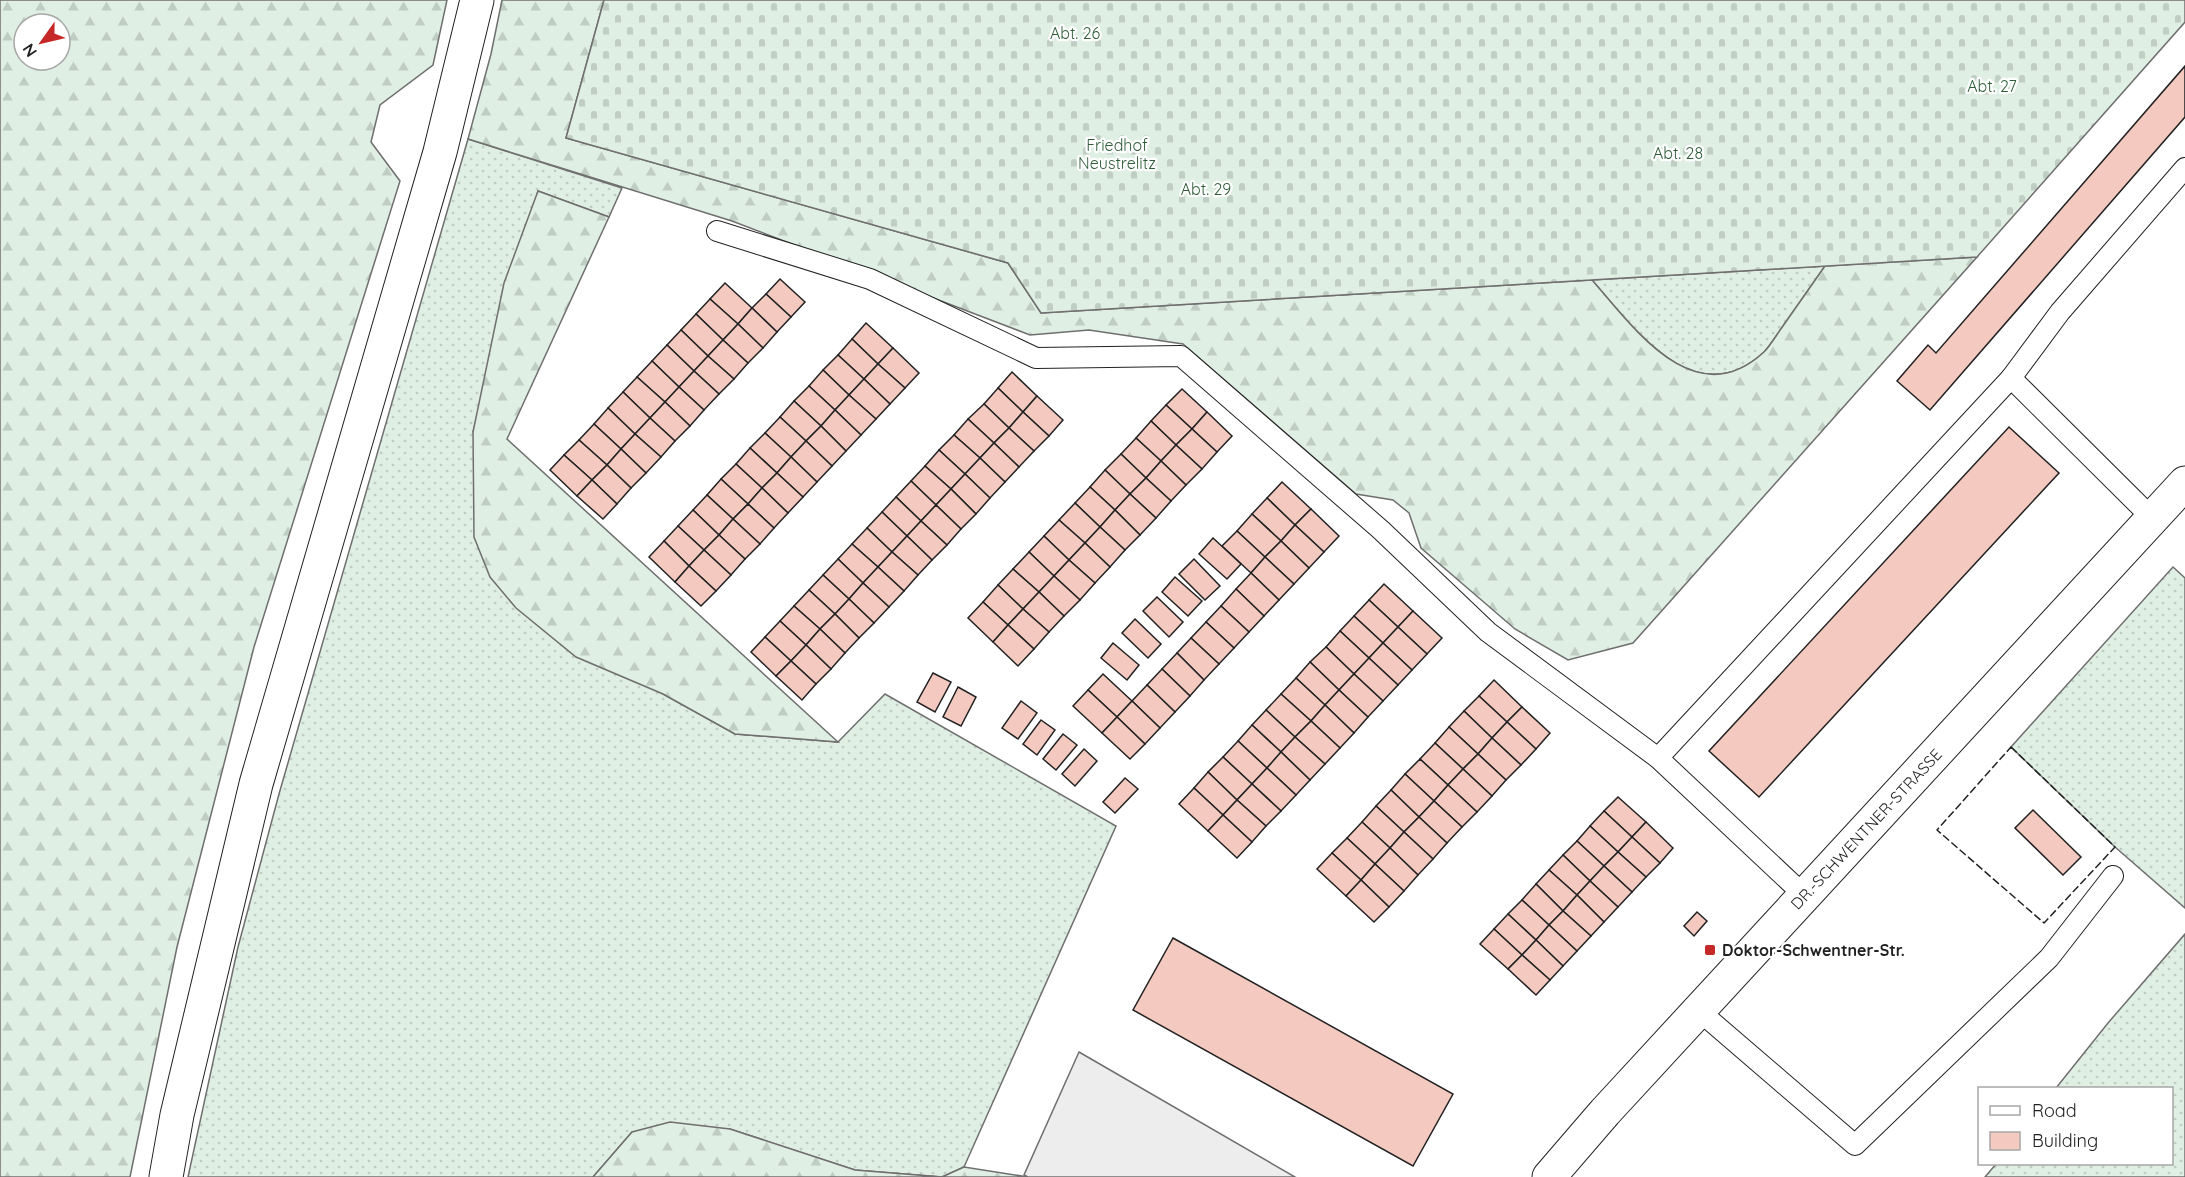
<svg xmlns="http://www.w3.org/2000/svg" width="2185" height="1177" font-family="Quicksand,sans-serif">
<style>
.grass{fill:url(#grass-dots);stroke:#6f6f6f;stroke-width:1.5}
.forest{fill:url(#forest-firs);stroke:#6f6f6f;stroke-width:1.5;fill-rule:evenodd}
.cemetery{fill:url(#cemetery-stones);stroke:#6f6f6f;stroke-width:1.5}
.parking{fill:#ededed;stroke:#6f6f6f;stroke-width:1.5}
.building{fill:#f3c9c0;stroke:#222;stroke-width:1.5}
.lines{fill:none;stroke-linecap:round;stroke-linejoin:round}
.lane-casing{stroke:#222;stroke-width:22}
.street-casing{stroke:#222;stroke-width:35}
.primary-casing{stroke:#222;stroke-width:35}
.lane{stroke:#fff;stroke-width:20}
.street{stroke:#fff;stroke-width:33}
.primary{stroke:#fff;stroke-width:33}
.fence{stroke:#222;stroke-width:1.5;stroke-dasharray:8 3;stroke-linecap:butt}
.poi-dot{fill:#c62828;stroke:#fff;stroke-width:2}
.labels{text-anchor:middle;dominant-baseline:central;stroke-width:4.5;stroke-linejoin:round;paint-order:stroke}
.park-label{font-size:16px;fill:#2f5e38;stroke:#fff}
.street-label{font-size:16px;fill:#222;stroke:#fff}
.poi-label{font-size:16px;font-weight:bold;fill:#222;stroke:#fff;text-anchor:start}
</style>
<defs>
<pattern id="grass-dots" width="8" height="8" patternUnits="userSpaceOnUse" patternTransform="scale(1.5)"><rect width="8" height="8" fill="#e0efe3"/><path d="M2 2h.1M6 6h.1" fill="none" stroke="#c0cdc2" stroke-width="1.8" stroke-linecap="round"/></pattern>
<pattern id="forest-firs" width="22" height="20" patternUnits="userSpaceOnUse" patternTransform="scale(1.5)"><rect width="22" height="20" fill="#e0efe3"/><path d="M5 1l3.5 6h-7zM16 11l3.5 6h-7z" fill="#c0cdc2"/></pattern>
<pattern id="cemetery-stones" width="16" height="16" patternUnits="userSpaceOnUse" patternTransform="scale(1.5)"><rect width="16" height="16" fill="#e0efe3"/><path d="M2 7V4a2 2 0 0 1 4 0v3zM10 15v-3a2 2 0 0 1 4 0v3z" fill="#c0cdc2"/></pattern>
</defs>
<rect width="100%" height="100%" fill="#fff"/>
<g class="grass">
<polygon points="468,139 622,188 609,217 538,191 473,432 663,694 735,734 838,742 885,694 1116,826 964,1167 942,1177 855,1170 730,1129 632,1132 593,1177 188,1177 238,947 279,794"/>
<path d="M1825,266C1811,286 1797,306 1783,326C1777,334 1771,345 1764,352C1695,416 1634,328 1592,280Z"/>
<polygon points="2173,567 2185,578 2185,908 2115,847 2011,747"/>
<polygon points="2185,934 2185,1177 1985,1177 1996,1164 2172,1164 2172,1088 2056,1088 2108,1023"/>
</g>
<g class="forest">
<path d="M0,0H447L433,65L380,105L371,142L400,181L254,647L177,947L130,1177H0ZM24,24H60V60H24Z"/>
<path d="M502,0H604L566,138L1008,263L1041,313L1592,280C1634,328 1695,416 1764,352C1771,345 1777,334 1783,326C1797,306 1811,286 1825,266L1977,257L1633,643L1568,660L1515,629L1421,548L1409,513L1393,500L1356,494L1183,344L1089,330L1030,335L732,221L468,139L491,54Z"/>
<polygon points="538,191 609,217 507,439 838,742 735,734 663,694 576,657 516,608 490,577 474,537 473,432 504,283"/>
<polygon points="670,1122 730,1129 855,1170 942,1177 964,1167 1028,1177 593,1177 632,1132"/>
</g>
<polygon class="cemetery" points="604,0 2185,0 2185,22 1977,257 1041,313 1008,263 566,138"/>
<polygon class="parking" points="1079,1052 1295,1177 1028,1177 1024,1175"/>
<g class="building">
<polygon points="2185,66 2185,117 1930,410 1897,381 1928,345 1936,353"/>
<polygon points="780,279 805,302 791,317 766,294"/>
<polygon points="725,283 752,308 738,324 710,299"/>
<polygon points="766,294 791,317 777,332 752,308"/>
<polygon points="710,299 738,324 723,340 696,314"/>
<polygon points="752,308 777,332 763,348 738,324"/>
<polygon points="696,314 723,340 708,356 681,330"/>
<polygon points="866,323 893,348 878,364 852,339"/>
<polygon points="738,324 763,348 748,363 723,340"/>
<polygon points="681,330 708,356 694,371 667,345"/>
<polygon points="852,339 878,364 864,379 838,355"/>
<polygon points="723,340 748,363 734,379 708,356"/>
<polygon points="667,345 694,371 679,387 652,361"/>
<polygon points="893,348 919,373 905,388 878,364"/>
<polygon points="838,355 864,379 849,395 823,370"/>
<polygon points="708,356 734,379 719,394 694,371"/>
<polygon points="652,361 679,387 665,402 637,377"/>
<polygon points="878,364 905,388 890,404 864,379"/>
<polygon points="823,370 849,395 835,410 809,386"/>
<polygon points="694,371 719,394 704,410 679,387"/>
<polygon points="1012,372 1037,396 1023,412 998,388"/>
<polygon points="637,377 665,402 650,418 623,392"/>
<polygon points="864,379 890,404 876,419 849,395"/>
<polygon points="809,386 835,410 821,426 794,401"/>
<polygon points="679,387 704,410 690,426 665,402"/>
<polygon points="998,388 1023,412 1009,428 984,404"/>
<polygon points="1182,389 1207,412 1192,429 1166,405"/>
<polygon points="623,392 650,418 635,434 608,408"/>
<polygon points="849,395 876,419 861,435 835,410"/>
<polygon points="1037,396 1063,420 1049,436 1023,412"/>
<polygon points="794,401 821,426 806,441 780,417"/>
<polygon points="665,402 690,426 675,441 650,418"/>
<polygon points="984,404 1009,428 994,443 968,419"/>
<polygon points="1166,405 1192,429 1176,445 1151,421"/>
<polygon points="608,408 635,434 621,449 594,424"/>
<polygon points="835,410 861,435 846,451 821,426"/>
<polygon points="1023,412 1049,436 1034,451 1009,428"/>
<polygon points="1207,412 1232,436 1217,452 1192,429"/>
<polygon points="780,417 806,441 791,457 765,433"/>
<polygon points="650,418 675,441 661,457 635,434"/>
<polygon points="968,419 994,443 980,458 954,435"/>
<polygon points="1151,421 1176,445 1161,461 1136,438"/>
<polygon points="594,424 621,449 607,465 579,440"/>
<polygon points="821,426 846,451 832,466 806,441"/>
<polygon points="2009,427 2059,473 1759,797 1709,751"/>
<polygon points="1009,428 1034,451 1019,467 994,443"/>
<polygon points="1192,429 1217,452 1202,469 1176,445"/>
<polygon points="765,433 791,457 777,473 750,448"/>
<polygon points="635,434 661,457 646,473 621,449"/>
<polygon points="954,435 980,458 965,474 939,450"/>
<polygon points="1136,438 1161,461 1146,478 1121,454"/>
<polygon points="579,440 607,465 592,480 564,455"/>
<polygon points="806,441 832,466 817,482 791,457"/>
<polygon points="994,443 1019,467 1005,482 980,458"/>
<polygon points="1176,445 1202,469 1186,485 1161,461"/>
<polygon points="750,448 777,473 762,488 736,464"/>
<polygon points="621,449 646,473 631,488 607,465"/>
<polygon points="939,450 965,474 951,489 925,466"/>
<polygon points="1121,454 1146,478 1130,494 1105,470"/>
<polygon points="564,455 592,480 577,496 550,470"/>
<polygon points="791,457 817,482 803,497 777,473"/>
<polygon points="980,458 1005,482 990,498 965,474"/>
<polygon points="1161,461 1186,485 1171,501 1146,478"/>
<polygon points="736,464 762,488 748,504 721,479"/>
<polygon points="607,465 631,488 617,504 592,480"/>
<polygon points="925,466 951,489 936,505 911,481"/>
<polygon points="1105,470 1130,494 1115,510 1090,487"/>
<polygon points="777,473 803,497 788,513 762,488"/>
<polygon points="965,474 990,498 976,514 951,489"/>
<polygon points="1146,478 1171,501 1156,518 1130,494"/>
<polygon points="721,479 748,504 733,519 707,495"/>
<polygon points="592,480 617,504 603,519 577,496"/>
<polygon points="911,481 936,505 921,521 896,497"/>
<polygon points="1282,482 1311,509 1295,525 1267,498"/>
<polygon points="1090,487 1115,510 1100,527 1075,503"/>
<polygon points="762,488 788,513 774,528 748,504"/>
<polygon points="951,489 976,514 961,529 936,505"/>
<polygon points="1130,494 1156,518 1140,535 1115,510"/>
<polygon points="707,495 733,519 719,535 693,510"/>
<polygon points="896,497 921,521 907,536 882,512"/>
<polygon points="1267,498 1295,525 1281,541 1252,514"/>
<polygon points="1075,503 1100,527 1085,543 1059,520"/>
<polygon points="748,504 774,528 760,544 733,519"/>
<polygon points="936,505 961,529 947,545 921,521"/>
<polygon points="1311,509 1339,536 1324,552 1295,525"/>
<polygon points="693,510 719,535 704,550 678,526"/>
<polygon points="1115,510 1140,535 1125,550 1100,527"/>
<polygon points="882,512 907,536 892,552 867,528"/>
<polygon points="1252,514 1281,541 1265,557 1237,531"/>
<polygon points="733,519 760,544 745,559 719,535"/>
<polygon points="1059,520 1085,543 1069,560 1044,536"/>
<polygon points="921,521 947,545 932,560 907,536"/>
<polygon points="1295,525 1324,552 1309,568 1281,541"/>
<polygon points="678,526 704,550 689,566 664,541"/>
<polygon points="1100,527 1125,550 1110,567 1085,543"/>
<polygon points="867,528 892,552 878,567 852,544"/>
<polygon points="1237,531 1265,557 1251,573 1222,546"/>
<polygon points="719,535 745,559 731,575 704,550"/>
<polygon points="907,536 932,560 918,575 892,552"/>
<polygon points="1044,536 1069,560 1054,576 1029,552"/>
<polygon points="1213,538 1241,564 1227,579 1199,554"/>
<polygon points="664,541 689,566 675,582 649,557"/>
<polygon points="1281,541 1309,568 1294,584 1265,557"/>
<polygon points="1085,543 1110,567 1095,583 1069,560"/>
<polygon points="852,544 878,567 863,583 838,559"/>
<polygon points="704,550 731,575 716,591 689,566"/>
<polygon points="892,552 918,575 904,591 878,567"/>
<polygon points="1029,552 1054,576 1039,592 1013,569"/>
<polygon points="1265,557 1294,584 1279,600 1251,573"/>
<polygon points="838,559 863,583 849,599 823,575"/>
<polygon points="1194,559 1220,586 1205,600 1179,574"/>
<polygon points="1069,560 1095,583 1080,600 1054,576"/>
<polygon points="689,566 716,591 701,606 675,582"/>
<polygon points="878,567 904,591 889,607 863,583"/>
<polygon points="1013,569 1039,592 1023,609 998,585"/>
<polygon points="1251,573 1279,600 1264,616 1236,589"/>
<polygon points="823,575 849,599 835,614 809,590"/>
<polygon points="1054,576 1080,600 1064,616 1039,592"/>
<polygon points="1175,577 1202,601 1188,616 1162,592"/>
<polygon points="863,583 889,607 874,623 849,599"/>
<polygon points="1384,584 1413,611 1398,627 1369,600"/>
<polygon points="998,585 1023,609 1008,625 983,602"/>
<polygon points="1236,589 1264,616 1249,632 1221,606"/>
<polygon points="809,590 835,614 820,629 794,606"/>
<polygon points="1039,592 1064,616 1049,632 1023,609"/>
<polygon points="1157,597 1183,622 1169,637 1143,611"/>
<polygon points="849,599 874,623 859,638 835,614"/>
<polygon points="1369,600 1398,627 1383,643 1354,616"/>
<polygon points="983,602 1008,625 993,642 968,618"/>
<polygon points="794,606 820,629 806,645 780,621"/>
<polygon points="1221,606 1249,632 1234,648 1206,622"/>
<polygon points="1023,609 1049,632 1034,649 1008,625"/>
<polygon points="1413,611 1442,638 1427,654 1398,627"/>
<polygon points="835,614 859,638 845,653 820,629"/>
<polygon points="1354,616 1383,643 1369,658 1340,631"/>
<polygon points="1135,619 1161,644 1148,658 1122,633"/>
<polygon points="780,621 806,645 791,661 765,637"/>
<polygon points="1206,622 1234,648 1219,664 1191,638"/>
<polygon points="1008,625 1034,649 1018,666 993,642"/>
<polygon points="1398,627 1427,654 1412,670 1383,643"/>
<polygon points="820,629 845,653 831,669 806,645"/>
<polygon points="1340,631 1369,658 1354,674 1326,647"/>
<polygon points="765,637 791,661 776,676 751,652"/>
<polygon points="1191,638 1219,664 1204,680 1177,653"/>
<polygon points="1113,643 1139,665 1127,680 1101,658"/>
<polygon points="1383,643 1412,670 1398,685 1369,658"/>
<polygon points="806,645 831,669 816,684 791,661"/>
<polygon points="1326,647 1354,674 1339,690 1310,662"/>
<polygon points="1177,653 1204,680 1190,696 1162,669"/>
<polygon points="1369,658 1398,685 1383,701 1354,674"/>
<polygon points="791,661 816,684 802,700 776,676"/>
<polygon points="1310,662 1339,690 1325,705 1296,678"/>
<polygon points="1162,669 1190,696 1175,712 1147,685"/>
<polygon points="933,673 951,682 935,712 917,702"/>
<polygon points="1103,674 1132,701 1117,717 1088,690"/>
<polygon points="1354,674 1383,701 1368,717 1339,690"/>
<polygon points="1296,678 1325,705 1311,721 1281,694"/>
<polygon points="1494,680 1522,707 1507,722 1479,696"/>
<polygon points="1147,685 1175,712 1160,728 1132,701"/>
<polygon points="958,687 976,697 961,726 943,717"/>
<polygon points="1088,690 1117,717 1102,733 1073,706"/>
<polygon points="1339,690 1368,717 1354,733 1325,705"/>
<polygon points="1281,694 1311,721 1295,737 1266,710"/>
<polygon points="1479,696 1507,722 1492,738 1464,711"/>
<polygon points="1021,701 1037,713 1018,739 1002,728"/>
<polygon points="1132,701 1160,728 1145,744 1117,717"/>
<polygon points="1325,705 1354,733 1340,748 1311,721"/>
<polygon points="1522,707 1550,733 1536,749 1507,722"/>
<polygon points="1266,710 1295,737 1281,752 1252,725"/>
<polygon points="1464,711 1492,738 1478,754 1449,727"/>
<polygon points="1117,717 1145,744 1130,759 1102,733"/>
<polygon points="1041,720 1055,730 1037,755 1023,744"/>
<polygon points="1311,721 1340,748 1325,764 1295,737"/>
<polygon points="1507,722 1536,749 1521,765 1492,738"/>
<polygon points="1252,725 1281,752 1267,768 1238,741"/>
<polygon points="1449,727 1478,754 1463,769 1435,743"/>
<polygon points="1063,734 1077,745 1056,770 1043,759"/>
<polygon points="1295,737 1325,764 1310,780 1281,752"/>
<polygon points="1492,738 1521,765 1506,780 1478,754"/>
<polygon points="1238,741 1267,768 1252,784 1223,757"/>
<polygon points="1435,743 1463,769 1448,785 1420,759"/>
<polygon points="1084,749 1097,761 1075,786 1062,774"/>
<polygon points="1281,752 1310,780 1296,795 1267,768"/>
<polygon points="1478,754 1506,780 1492,796 1463,769"/>
<polygon points="1223,757 1252,784 1237,800 1208,772"/>
<polygon points="1420,759 1448,785 1434,801 1405,774"/>
<polygon points="1267,768 1296,795 1281,811 1252,784"/>
<polygon points="1463,769 1492,796 1477,812 1448,785"/>
<polygon points="1208,772 1237,800 1223,815 1194,788"/>
<polygon points="1405,774 1434,801 1419,817 1391,790"/>
<polygon points="1125,778 1138,789 1115,813 1103,802"/>
<polygon points="1252,784 1281,811 1266,826 1237,800"/>
<polygon points="1448,785 1477,812 1462,827 1434,801"/>
<polygon points="1194,788 1223,815 1208,831 1179,804"/>
<polygon points="1391,790 1419,817 1404,832 1376,806"/>
<polygon points="1618,797 1646,822 1632,837 1604,811"/>
<polygon points="1237,800 1266,826 1252,842 1223,815"/>
<polygon points="1434,801 1462,827 1447,843 1419,817"/>
<polygon points="1376,806 1404,832 1390,848 1362,822"/>
<polygon points="2033,810 2081,857 2063,875 2015,828"/>
<polygon points="1604,811 1632,837 1618,852 1590,826"/>
<polygon points="1223,815 1252,842 1237,858 1208,831"/>
<polygon points="1419,817 1447,843 1433,859 1404,832"/>
<polygon points="1362,822 1390,848 1375,864 1347,838"/>
<polygon points="1646,822 1673,848 1660,863 1632,837"/>
<polygon points="1590,826 1618,852 1604,866 1577,841"/>
<polygon points="1404,832 1433,859 1418,875 1390,848"/>
<polygon points="1632,837 1660,863 1646,877 1618,852"/>
<polygon points="1347,838 1375,864 1361,880 1332,853"/>
<polygon points="1577,841 1604,866 1590,881 1563,855"/>
<polygon points="1390,848 1418,875 1404,891 1375,864"/>
<polygon points="1618,852 1646,877 1632,892 1604,866"/>
<polygon points="1332,853 1361,880 1346,896 1317,869"/>
<polygon points="1563,855 1590,881 1577,895 1549,870"/>
<polygon points="1375,864 1404,891 1389,907 1361,880"/>
<polygon points="1604,866 1632,892 1618,907 1590,881"/>
<polygon points="1549,870 1577,895 1563,911 1536,884"/>
<polygon points="1361,880 1389,907 1374,922 1346,896"/>
<polygon points="1590,881 1618,907 1604,922 1577,895"/>
<polygon points="1536,884 1563,911 1549,925 1522,900"/>
<polygon points="1577,895 1604,922 1591,936 1563,911"/>
<polygon points="1522,900 1549,925 1536,940 1508,914"/>
<polygon points="1563,911 1591,936 1577,951 1549,925"/>
<polygon points="1697,912 1707,921 1694,936 1684,926"/>
<polygon points="1508,914 1536,940 1522,955 1494,929"/>
<polygon points="1549,925 1577,951 1563,966 1536,940"/>
<polygon points="1494,929 1522,955 1508,969 1480,944"/>
<polygon points="1173,938 1453,1094 1413,1166 1133,1010"/>
<polygon points="1536,940 1563,966 1550,980 1522,955"/>
<polygon points="1522,955 1550,980 1536,995 1508,969"/>
</g>
<g class="lines">
<defs>
<g id="lane">
<polyline points="717,231 870,279 1036,358 1181,356 1381,530 1488,632 1658,758 1804,895"/>
<polyline points="2011,378 2060,312 2185,168"/>
<polyline points="1658,758 2011,378 2152,518"/>
<polyline points="1698,1010 1855,1145 2049,958 2113,876"/>
</g>
<polyline id="street" points="1549,1177 1605,1112 2185,483"/>
<polyline id="primary" points="166,1177 177,1115 256,784 440,152 477,0"/>
</defs>
<use href="#lane" class="lane-casing"/>
<use href="#street" class="street-casing"/>
<use href="#primary" class="primary-casing"/>
<use href="#lane" class="lane"/>
<use href="#street" class="street"/>
<use href="#primary" class="primary"/>
<polygon class="fence" points="2011,747 2115,847 2044,923 1937,830"/>
</g>
<rect class="poi-dot" x="1704" y="944" width="12" height="12" rx="3"/>
<g class="labels">
<g class="park-label">
<text x="1075" y="33">Abt. 26</text>
<text x="1992" y="86">Abt. 27</text>
<text x="1117" y="145">Friedhof<tspan x="1117" dy="18">Neustrelitz</tspan></text>
<text x="1678" y="153">Abt. 28</text>
<text x="1206" y="189">Abt. 29</text>
</g>
<g class="street-label">
<text transform="translate(1866 829) rotate(-47)">DR.-SCHWENTNER-STRASSE</text>
</g>
<g class="poi-label">
<text x="1722" y="950">Doktor-Schwentner-Str.</text>
</g>
</g>
<rect x="1978" y="1087" width="195" height="78" fill="#ffffff" stroke="#a7a7a7" stroke-width="1.5"/>
<rect x="1990" y="1106" width="30" height="9" fill="#ffffff" stroke="#a7a7a7" stroke-width="1.5"/>
<text x="2032" y="1117" font-size="18" fill="#222222">Road</text>
<rect x="1990" y="1132" width="30" height="18" fill="#f3c9c0" stroke="#a7a7a7" stroke-width="1.5"/>
<text x="2032" y="1147" font-size="18" fill="#222222">Building</text>
<g transform="translate(42 42) rotate(236)"><circle r="28" fill="#ffffff" stroke="#a7a7a7" stroke-width="1.5"/>
<path d="M0-4.5L10 22L0 15L-10 22Z" fill="#c62828"/>
<text y="-9" font-size="16" font-weight="bold" text-anchor="middle" fill="#222222">N</text>
</g>
</svg>
